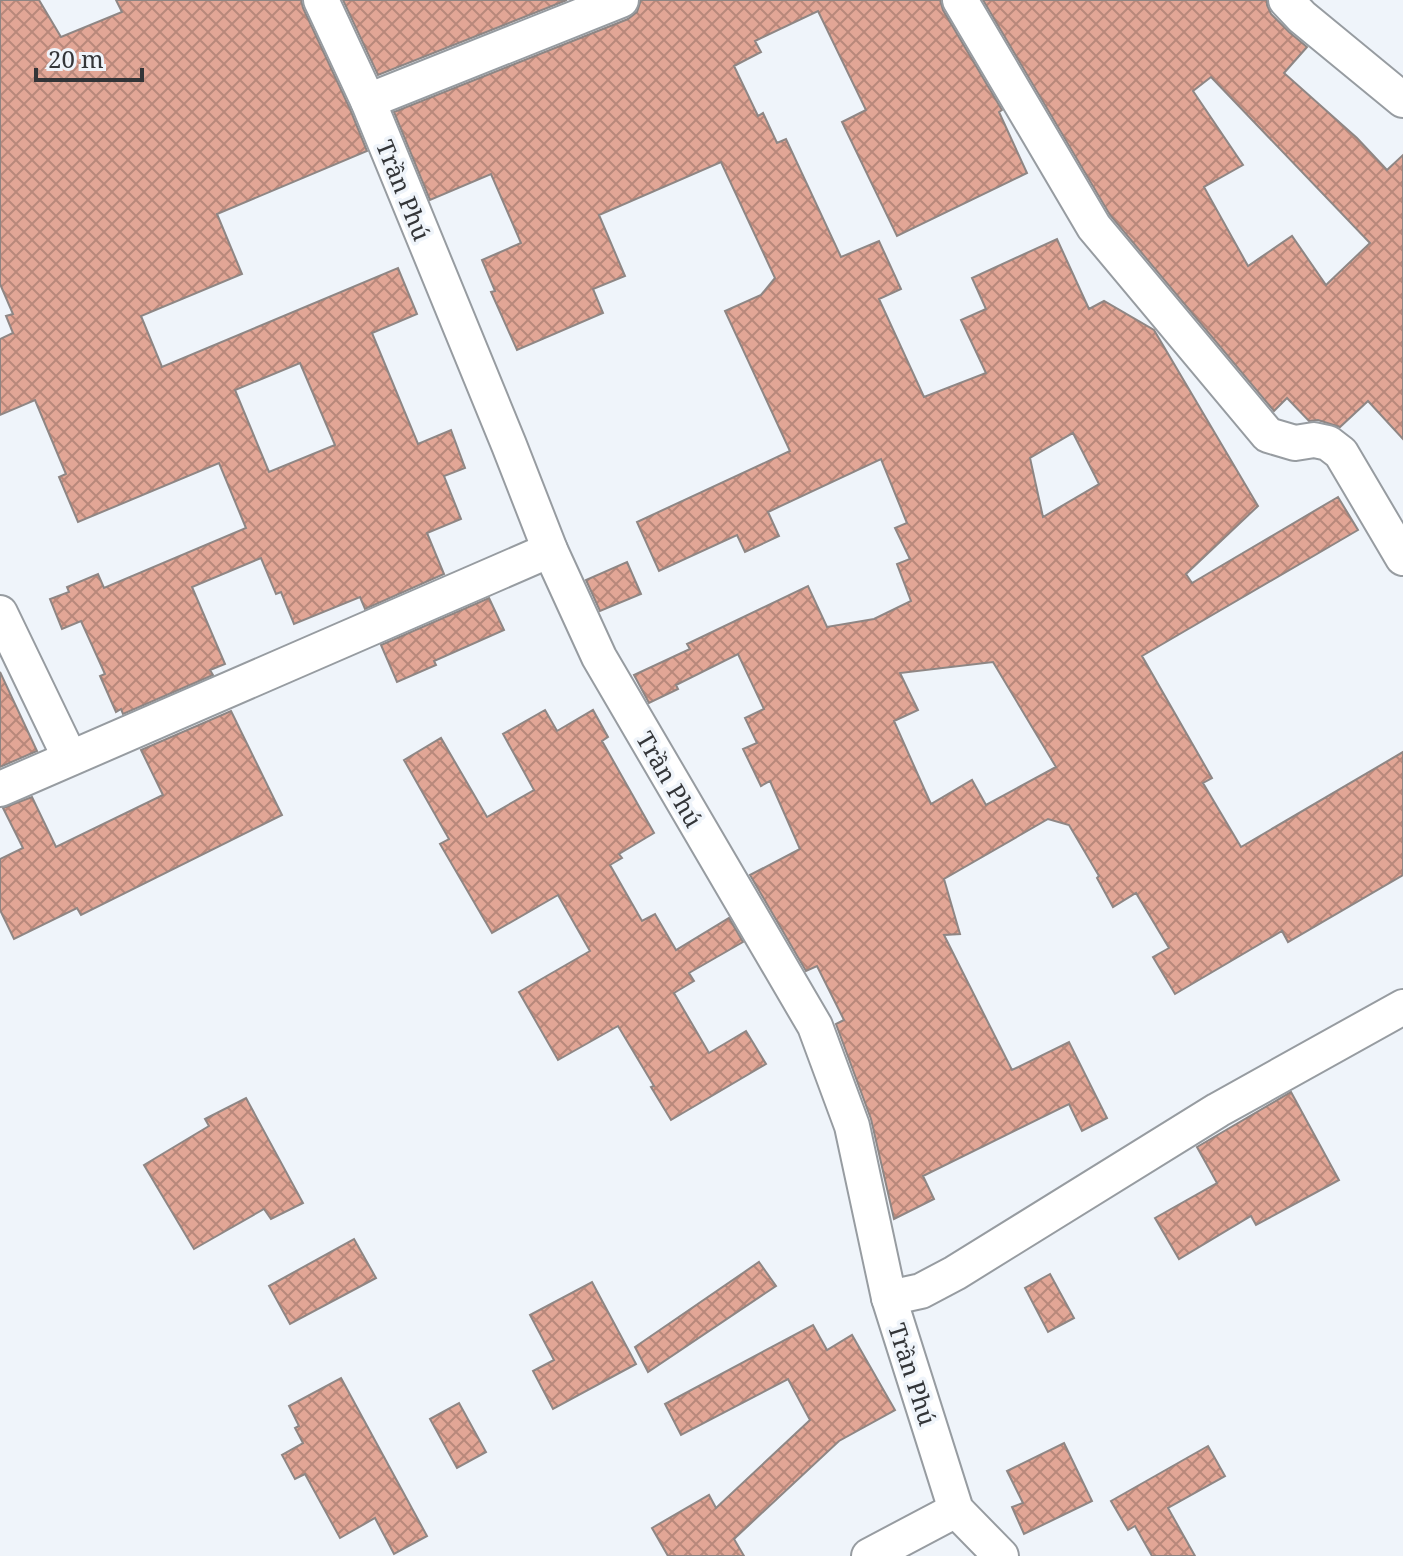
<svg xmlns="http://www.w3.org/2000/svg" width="1403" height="1556" font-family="'Noto Serif',serif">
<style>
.building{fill:url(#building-cross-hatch);stroke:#8e8684;stroke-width:2;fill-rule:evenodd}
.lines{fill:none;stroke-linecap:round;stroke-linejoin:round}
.minor-casing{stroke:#979ca1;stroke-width:38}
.minor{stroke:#fff;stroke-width:34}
.labels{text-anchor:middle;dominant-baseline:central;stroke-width:7;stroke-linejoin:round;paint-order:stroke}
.street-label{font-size:24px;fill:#333538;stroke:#eff4fa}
</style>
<defs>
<pattern id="building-cross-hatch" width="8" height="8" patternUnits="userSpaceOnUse" patternTransform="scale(2)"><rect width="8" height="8" fill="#e2a696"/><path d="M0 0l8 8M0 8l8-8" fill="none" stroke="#b8887b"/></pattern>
</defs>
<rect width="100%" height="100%" fill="#eff4fa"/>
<g class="building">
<path d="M0,0H39L61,37L122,12L116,0H301L303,8L350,109L367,151L217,214L242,274L141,316L162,367L398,268L417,314L372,333L418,444L451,430L465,468L444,476L461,519L427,533L444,574L365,609L360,597L294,624L281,592L276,594L261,558L192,587L225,664L210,670L213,675L123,714L121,709L116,712L100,676L105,674L81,621L62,629L50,599L69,592L67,587L98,574L104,588L246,528L219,463L78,522L59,477L66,474L35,400L0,415V339L13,333L6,316L13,314L0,284ZM300,363L335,445L269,472L235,390Z"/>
<polygon points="343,0 567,0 378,75"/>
<path d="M641,0H940L943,10L1002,110L999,112L1027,173L897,236L842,122L866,110L818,11L755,41L761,52L734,66L758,116L763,113L777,143L786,139L841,257L879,241L901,289L879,299L924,397L986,373L961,320L986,309L972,278L1057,239L1089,309L1104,301L1154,330L1258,506L1186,574L1192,583L1338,497L1358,530L1142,656L1212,778L1203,783L1241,847L1403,752V875L1288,942L1282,931L1175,994L1153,957L1169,948L1136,893L1113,907L1097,878L1099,876L1069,825L1048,819L944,879L960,934L944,935L1012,1070L1069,1042L1107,1118L1082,1131L1069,1104L923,1176L934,1199L894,1219L871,1119L836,1024L844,1020L817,966L806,971L750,875L800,849L770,781L761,786L743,749L757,743L745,718L764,709L738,654L676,685L678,689L649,703L634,675L690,649L687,644L808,586L827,627L874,619L911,601L897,564L910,559L895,528L907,523L881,459L768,512L779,536L745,552L737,535L659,571L637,522L790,451L725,311L761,295L775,278L721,162L599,215L625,276L593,289L603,313L517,350L491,292L495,291L482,260L521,243L491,174L430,200L394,112L628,19L637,12ZM1073,433L1099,484L1043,517L1030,458ZM993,662L1056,767L986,805L972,780L931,804L894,721L918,710L900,673Z"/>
<path d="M983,0H1267V5L1271,14L1289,32L1307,47L1284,73L1357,138L1387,170L1403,155V439L1368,401L1340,427L1318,420L1309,421L1287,398L1274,411L1110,215ZM1211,77L1370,243L1326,285L1292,236L1248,266L1204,187L1243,165L1193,91Z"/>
<polygon points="627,562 641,594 600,611 586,580"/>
<polygon points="489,598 504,630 434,661 436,665 397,682 381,645"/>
<polygon points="0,672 37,751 0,767"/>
<polygon points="545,710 557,731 593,710 608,737 602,741 654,833 619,854 622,858 610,865 642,921 655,914 676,950 729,918 743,942 689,973 694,981 674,993 709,1053 746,1031 766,1064 671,1120 651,1087 654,1086 618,1026 558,1060 519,992 590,951 558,895 492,933 440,844 449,839 404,760 441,738 487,817 534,790 503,734"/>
<polygon points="231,711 282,815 81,915 77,908 14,939 0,910 0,859 23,848 3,808 32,797 56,847 163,795 141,750"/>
<polygon points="1291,1092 1339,1180 1256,1225 1251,1216 1179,1259 1155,1218 1217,1183 1197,1147"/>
<polygon points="246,1098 303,1203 271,1219 264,1209 194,1249 144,1165 209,1126 205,1119"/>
<polygon points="354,1239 376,1278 290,1324 269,1286"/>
<polygon points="759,1262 776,1286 648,1372 635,1347"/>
<polygon points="1050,1274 1074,1318 1048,1332 1025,1288"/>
<polygon points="592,1282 636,1364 553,1409 533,1371 554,1360 530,1315"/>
<polygon points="813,1325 827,1350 852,1335 895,1410 839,1441 734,1539 744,1556 668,1556 652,1528 709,1495 716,1508 810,1420 788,1379 681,1435 665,1404"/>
<polygon points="341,1378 427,1536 394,1554 375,1518 340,1538 305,1474 295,1479 282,1455 303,1443 295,1428 299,1426 289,1406"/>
<polygon points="459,1403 486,1452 457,1468 430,1419"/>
<polygon points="1064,1443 1092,1501 1024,1534 1012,1507 1023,1503 1007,1471"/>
<polygon points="1208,1446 1225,1476 1168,1508 1195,1556 1152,1556 1135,1526 1128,1530 1111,1501"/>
</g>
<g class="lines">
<defs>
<g id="minor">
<polyline points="321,0 368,101 509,445 550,550 599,657 815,1026 852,1126 889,1298 956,1510 1001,1556"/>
<polyline points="960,0 1094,227 1268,435 1295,443 1314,440 1328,443 1341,453 1403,558"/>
<polyline points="1286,0 1302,17 1403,100"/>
<polyline points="368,101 621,0"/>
<polyline points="0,613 70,758"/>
<polyline points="0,789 550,550"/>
<polyline points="889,1298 921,1291 955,1273 1218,1110 1403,1007"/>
<polyline points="869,1556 956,1510"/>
</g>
</defs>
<use href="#minor" class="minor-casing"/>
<use href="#minor" class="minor"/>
</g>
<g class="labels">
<g class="street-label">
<text transform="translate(404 190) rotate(68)">Trần Phú</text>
<text transform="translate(670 779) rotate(60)">Trần Phú</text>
<text transform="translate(913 1374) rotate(72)">Trần Phú</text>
</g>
</g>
<path d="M36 68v12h106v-12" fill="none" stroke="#333538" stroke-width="4"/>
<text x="48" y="68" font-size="24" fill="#333538" stroke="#eff4fa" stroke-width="6" paint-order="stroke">20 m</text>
</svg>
